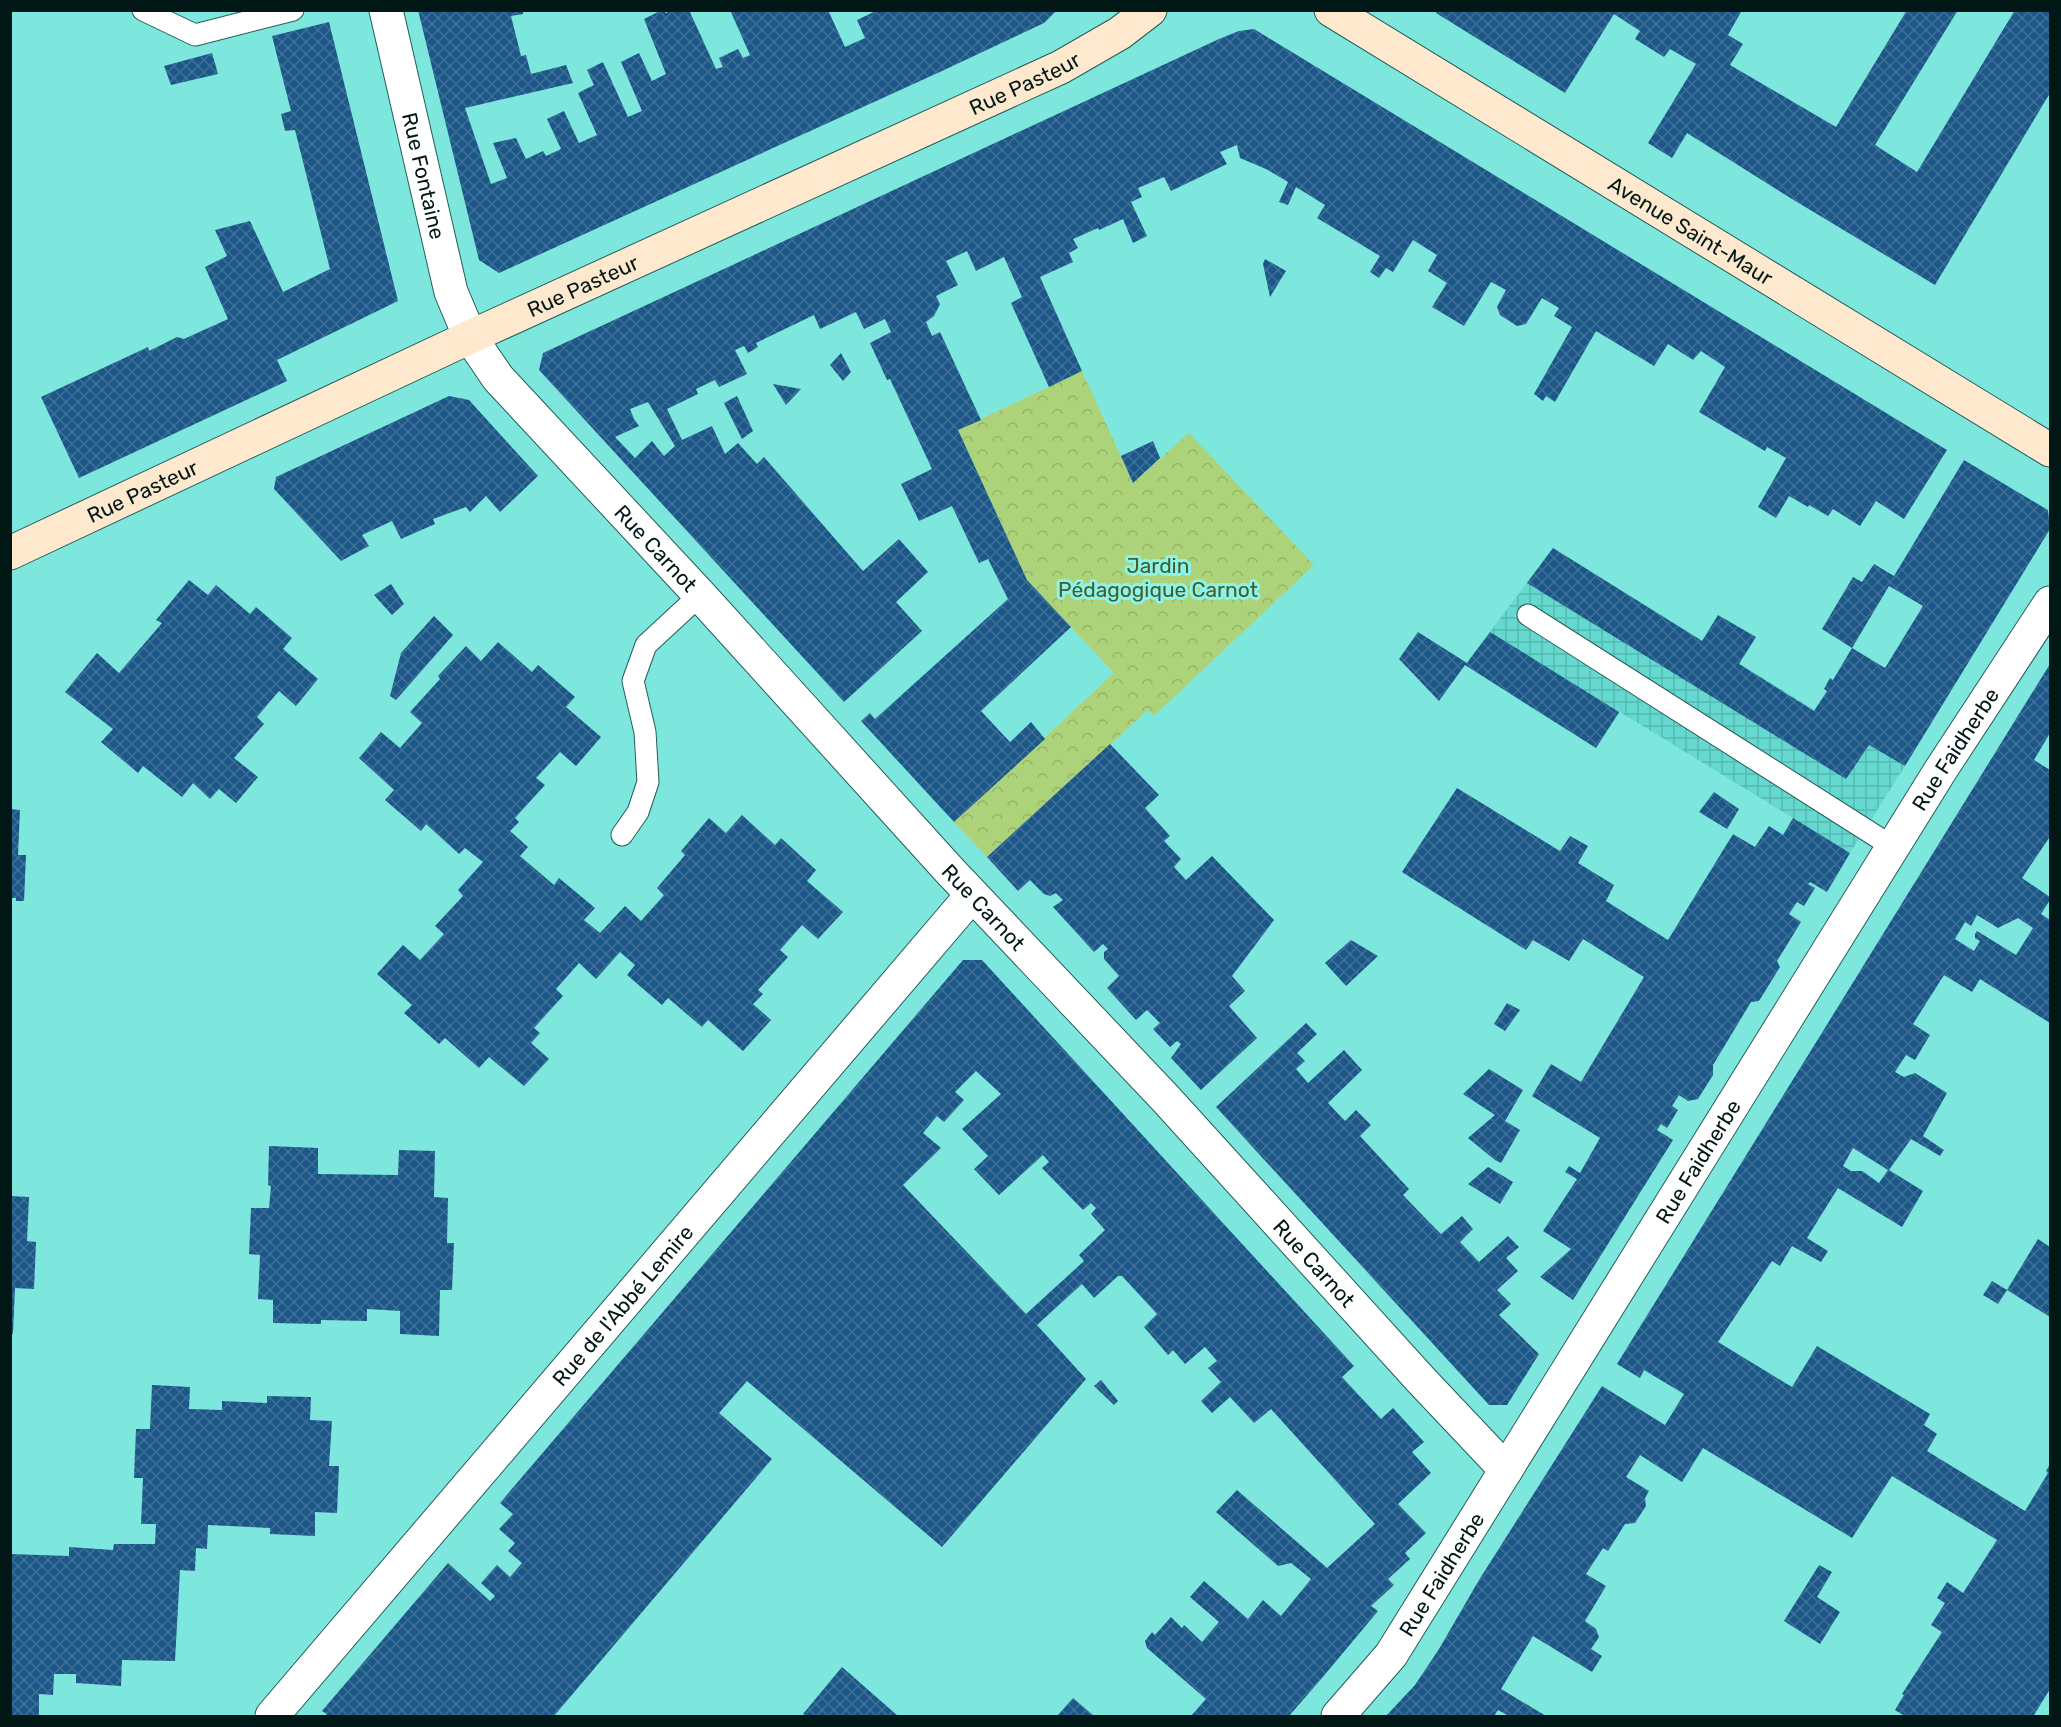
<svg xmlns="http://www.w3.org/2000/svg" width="2061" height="1727" font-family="Rubik,sans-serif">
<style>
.industrial{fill:url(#industrial-grid)}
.park{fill:url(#park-crowns)}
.building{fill:url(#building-cross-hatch);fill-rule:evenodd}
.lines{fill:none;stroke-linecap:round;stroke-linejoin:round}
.lane-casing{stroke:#245d58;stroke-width:23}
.street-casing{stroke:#245d58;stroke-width:35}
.secondary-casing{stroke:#245d58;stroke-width:35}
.lane{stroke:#fff;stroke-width:21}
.street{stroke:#fff;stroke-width:33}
.secondary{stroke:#fee8ce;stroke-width:33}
.labels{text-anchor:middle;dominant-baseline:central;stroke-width:6;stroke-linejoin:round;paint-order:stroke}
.street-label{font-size:21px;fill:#021816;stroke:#8bf4ea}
.park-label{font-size:21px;fill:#475c29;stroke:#8bf4ea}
</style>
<defs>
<pattern id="industrial-grid" width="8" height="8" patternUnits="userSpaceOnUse" patternTransform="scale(1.5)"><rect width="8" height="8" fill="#65d9cf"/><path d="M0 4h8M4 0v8" fill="none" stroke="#56bab1"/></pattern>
<pattern id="park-crowns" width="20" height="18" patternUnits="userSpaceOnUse" patternTransform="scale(1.5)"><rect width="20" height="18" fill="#add37a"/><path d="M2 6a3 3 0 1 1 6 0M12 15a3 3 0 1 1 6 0" fill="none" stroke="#93b469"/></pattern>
<pattern id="building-cross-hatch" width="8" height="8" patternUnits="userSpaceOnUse" patternTransform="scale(1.5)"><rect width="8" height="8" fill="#1b5789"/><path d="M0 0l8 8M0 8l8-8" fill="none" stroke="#417095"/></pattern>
</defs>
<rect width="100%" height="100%" fill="#7ee7dd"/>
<polygon class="industrial" points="1553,548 1905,766 1850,853 1620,712 1596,748 1465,665"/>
<polygon class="park" points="1082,371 1133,483 1189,433 1314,565 1154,716 1148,710 987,857 954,822 1114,673 1027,580 958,430"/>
<g class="building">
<polygon points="418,10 523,10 523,14 511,16 521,56 526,55 531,74 566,65 573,83 465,108 491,184 507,178 493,143 516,138 526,159 543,151 546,156 561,149 547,119 564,111 579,143 597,135 578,93 594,85 587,70 603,62 628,117 642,111 621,62 639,53 652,81 666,74 644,19 662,10 666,13 672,10 689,10 716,69 723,67 719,58 738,49 743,58 750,55 730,10 828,10 845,47 865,38 857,20 878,10 1057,10 1044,23 942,71 499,273 479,260"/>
<polygon points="1438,10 1742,10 1728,35 1743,44 1730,65 1836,127 1907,10 1958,10 1875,145 1917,172 2015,10 2050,10 2050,93 1935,285 1792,199 1687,133 1672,158 1648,143 1696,64 1670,49 1664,57 1635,39 1640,31 1614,14 1565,93 1436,13"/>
<polygon points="329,22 398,301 277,360 287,381 79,478 41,397 148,347 149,351 177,337 184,339 228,319 205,267 227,256 215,230 250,221 283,292 330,269 295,130 285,131 281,114 291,111 272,36"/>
<path d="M1254,29L1947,450L1904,519L1876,501L1860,526L1833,509L1828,516L1809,505L1808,507L1789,496L1776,518L1758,507L1786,458L1767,447L1765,451L1699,412L1725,367L1701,351L1693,360L1668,344L1654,366L1596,331L1555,402L1546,396L1543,401L1534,394L1572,327L1554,316L1559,308L1542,298L1526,324L1517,326L1500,315L1497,307L1506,290L1491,282L1464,326L1432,307L1447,283L1428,271L1437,255L1413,240L1393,272L1386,268L1379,278L1370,272L1380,256L1317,218L1325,205L1296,187L1288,205L1279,202L1288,182L1266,169L1240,158L1237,145L1220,152L1227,164L1171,191L1164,177L1138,188L1142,197L1131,202L1147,236L1133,243L1123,219L1099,230L1098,228L1073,239L1078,248L1069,253L1073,262L1040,277L1082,371L1049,387L1011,303L1022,297L1004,257L976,271L967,251L946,261L958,285L936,296L940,304L934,316L926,322L932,336L940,332L981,420L958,430L1027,580L1071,627L981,711L1010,742L1031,722L1045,739L954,822L861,721L870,713L875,719L1008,599L988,559L979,563L952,506L919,521L901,484L932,469L890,379L887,380L870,343L891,332L885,319L864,329L856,312L820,329L814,315L756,343L758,347L748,353L744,346L735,350L747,374L719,387L715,380L696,389L698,394L667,409L682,440L712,426L725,454L738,443L757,464L764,457L863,571L899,539L928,572L896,602L922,631L844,702L539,370L543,353L1219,39L1239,31ZM648,402L675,446L664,456L652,441L635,458L615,437L639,426L634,419L630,409Z"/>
<polygon points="212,53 218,74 171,85 164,66"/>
<polygon points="1265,259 1286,271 1270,297 1263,264"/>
<polygon points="841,353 851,372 843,381 830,365"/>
<polygon points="773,384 801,389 786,405"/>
<polygon points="449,396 469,400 538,476 500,512 486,496 470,512 466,507 433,519 435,524 401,539 392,521 362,535 369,546 341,561 274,489 276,477"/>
<polygon points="737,396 753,431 742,439 724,403"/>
<polygon points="1153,441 1160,458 1133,483 1121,456"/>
<polygon points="1964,460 2048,510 2050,529 1905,766 1869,745 1846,779 1527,583 1553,548 1702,641 1718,615 1756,637 1739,664 1814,711 1827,691 1824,689 1830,678 1833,680 1852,648 1885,668 1923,606 1889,586 1852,648 1822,629 1853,577 1862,582 1874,564 1894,576"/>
<polygon points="189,580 208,595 216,585 250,614 256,607 292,638 283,649 318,679 296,706 279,691 257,717 264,724 234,758 258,777 236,803 219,789 210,799 193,783 182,797 143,766 138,773 101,742 113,729 65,692 97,653 119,673 162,623 156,620"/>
<polygon points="391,584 404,604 392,615 374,595"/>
<polygon points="434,616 453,635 396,700 390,696 401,653"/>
<polygon points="1418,632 1467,663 1490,632 1619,712 1596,748 1465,665 1439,701 1399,659"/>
<polygon points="498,642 532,672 538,665 575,697 566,707 601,737 576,766 560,752 536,778 545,785 515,818 519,822 510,831 528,847 520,856 554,885 559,878 595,908 584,920 600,933 625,906 641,921 664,895 657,888 685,855 681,851 709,818 726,833 742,815 775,845 781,838 816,870 807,881 843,912 818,939 802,925 780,950 788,957 758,990 763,994 753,1004 771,1020 743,1051 708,1020 702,1027 668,998 662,1005 627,975 635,965 620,952 596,979 579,963 556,989 563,996 534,1028 540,1033 531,1043 549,1059 524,1086 489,1057 479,1068 445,1038 439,1044 404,1013 412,1005 377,974 403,945 420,960 444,934 435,926 463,896 458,890 483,862 465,848 459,854 426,824 421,831 385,800 394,790 359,758 381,732 400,748 422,723 410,712 440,679 438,676 466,646 481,661"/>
<path d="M2050,664V733L2034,760L2050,770V839L2049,838L2022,878L2050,897V900L2041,914L2050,920V1023L1980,979L1972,992L1944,975L1913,1024L1930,1035L1915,1060L1906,1055L1895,1072L1904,1077L1915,1073L1947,1093L1923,1136L1944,1150L1940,1156L1911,1139L1889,1170L1923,1191L1902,1227L1838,1188L1807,1238L1828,1251L1821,1262L1792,1246L1780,1266L1772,1261L1718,1342L1792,1387L1817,1346L1930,1414L1924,1425L1937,1434L1927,1451L2025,1511L2048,1473L2046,1471L2050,1464V1689L2034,1715L1905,1716L1895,1710L1904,1695L1902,1694L1942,1632L1931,1625L1945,1603L1937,1598L1947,1582L1963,1593L1997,1540L1892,1476L1852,1538L1703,1448L1682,1482L1640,1455L1626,1477L1649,1491L1645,1498L1646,1506L1635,1523L1625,1524L1608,1551L1603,1548L1586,1574L1606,1586L1585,1621L1596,1629L1599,1637L1591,1649L1602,1656L1592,1672L1533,1636L1501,1689L1546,1716H1509L1498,1710L1494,1716H1386L1415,1685L1439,1649L1479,1580L1602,1386L1665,1425L1684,1394L1644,1370L1640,1378L1617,1364ZM1977,915L1998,928L2018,918L2033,928L2016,955L1977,931L1975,934V938L1980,941L1974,951L1955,939L1965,922L1971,926ZM1853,1148L1888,1170L1879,1183L1862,1171H1851L1843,1166Z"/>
<polygon points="1110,744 1159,795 1145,808 1170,836 1164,841 1181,859 1174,867 1186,880 1212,856 1274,920 1232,976 1245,991 1229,1006 1257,1038 1201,1090 1171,1058 1181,1044 1177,1041 1170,1047 1153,1029 1160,1023 1147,1010 1136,1020 1107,988 1119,976 1104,959 1104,952 1108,949 1103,944 1094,952 1053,907 1063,900 1056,893 1050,896 1044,894 1030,880 1018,891 987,857"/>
<polygon points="1457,788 1560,851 1570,836 1588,846 1578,863 1614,885 1606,901 1668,940 1733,834 1755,847 1769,826 1783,835 1793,818 1850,853 1827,892 1810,882 1808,884 1815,888 1804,906 1797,902 1789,914 1801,922 1777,961 1780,967 1759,1001 1751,1002 1713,1065 1713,1075 1698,1099 1688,1101 1679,1095 1672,1106 1678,1110 1667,1128 1661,1124 1657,1130 1673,1140 1573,1300 1540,1277 1571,1249 1543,1231 1577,1179 1565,1172 1569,1166 1580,1173 1600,1138 1532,1096 1551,1064 1581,1082 1644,977 1583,939 1569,961 1533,940 1526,950 1402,872"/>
<polygon points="1714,792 1739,809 1727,829 1699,812"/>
<polygon points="10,809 20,810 18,855 26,855 24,901 16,901 16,898 10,898"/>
<polygon points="1351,940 1378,956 1346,986 1325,963"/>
<path d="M963,960H982L1354,1366L1342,1377L1381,1419L1393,1408L1424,1442L1412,1452L1431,1473L1398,1504L1426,1533L1405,1553L1410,1559L1388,1579L1394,1585L1371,1606L1378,1611L1322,1678L1289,1716H1191L1206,1699L1147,1648L1145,1641L1152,1632L1155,1635L1171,1617L1182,1628L1184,1625L1202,1642L1219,1622L1190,1597L1204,1581L1248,1619L1263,1600L1281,1616L1311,1579L1291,1563L1278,1566L1216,1512L1237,1490L1327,1568L1375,1524L1271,1409L1254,1423L1230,1397L1212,1413L1201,1401L1221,1382L1208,1368L1217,1361L1205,1347L1185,1364L1173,1350L1168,1355L1144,1327L1157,1314L1122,1276H1118L1094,1298L1082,1284L1037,1325L1086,1379L942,1547L747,1381L719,1413L772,1459L554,1716H325L327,1714L322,1711L448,1563L490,1601L495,1596L481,1583L497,1565L510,1577L522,1563L508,1551L515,1543L499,1529L513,1514L500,1503ZM976,1071L1001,1094L962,1129L988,1156L974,1169L999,1195L1043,1155L1049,1162L1042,1168L1083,1210L1091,1203L1096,1208L1091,1214L1105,1230L1079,1255L1084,1261L1026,1314L903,1185L941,1148L923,1133L937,1116L944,1122L964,1100L955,1092Z"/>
<polygon points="1507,1003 1520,1010 1505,1031 1494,1024"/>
<polygon points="1306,1023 1317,1034 1297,1053 1305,1061 1296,1069 1308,1083 1344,1050 1362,1070 1328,1103 1345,1121 1356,1110 1371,1125 1360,1136 1409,1189 1403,1195 1428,1221 1441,1234 1462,1216 1473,1229 1460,1242 1479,1262 1508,1236 1519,1247 1506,1258 1518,1271 1497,1290 1511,1304 1499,1315 1539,1354 1507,1405 1489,1405 1216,1107"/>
<polygon points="1489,1069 1523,1090 1505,1121 1520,1130 1501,1163 1495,1160 1468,1138 1495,1115 1463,1094"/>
<polygon points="269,1146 318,1148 318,1174 398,1175 399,1150 435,1151 434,1197 448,1198 447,1243 454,1243 452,1290 440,1290 439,1336 400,1334 400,1311 367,1309 367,1321 321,1320 321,1324 273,1323 273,1300 258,1299 260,1255 249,1254 251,1208 269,1208 271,1186 268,1185"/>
<polygon points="1488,1167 1513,1182 1500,1204 1468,1184"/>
<polygon points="10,1196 29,1197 27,1241 36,1242 34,1289 15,1288 13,1334 10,1334"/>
<polygon points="2038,1239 2050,1247 2050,1317 2007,1290"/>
<polygon points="1992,1281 2007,1290 1998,1304 1983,1295"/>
<polygon points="1101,1380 1118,1401 1114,1405 1094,1386"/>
<polygon points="152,1385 190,1387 189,1409 222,1410 222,1401 267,1403 267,1396 311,1397 310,1420 332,1421 329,1466 339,1466 337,1513 315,1512 315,1536 270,1534 270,1528 208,1525 207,1549 196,1548 195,1571 180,1570 175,1661 122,1660 121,1686 76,1683 76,1674 54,1674 53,1695 39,1694 39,1716 10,1716 10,1554 69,1556 69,1547 113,1550 114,1544 155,1544 156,1524 141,1524 143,1478 134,1478 136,1429 150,1429"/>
<polygon points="1819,1565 1832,1572 1817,1597 1840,1612 1820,1644 1784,1621"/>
<polygon points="842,1667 898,1716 806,1716 803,1714"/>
<polygon points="1073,1698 1094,1716 1057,1716"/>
</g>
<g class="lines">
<defs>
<g id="lane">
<polyline points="143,10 195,35 293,10"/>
<polyline points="1528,615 1893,847"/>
<polyline points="622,835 638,812 648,782 645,732 633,681 646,645 700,595"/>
</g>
<g id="street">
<path id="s1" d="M386,10L451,292L470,337L498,378L700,595L950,871L1166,1099L1421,1380L1506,1470"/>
<path id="s2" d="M272,1716L972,895"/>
<path id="s3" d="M1338,1716L1391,1655L1940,771L2050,603"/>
</g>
<g id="secondary">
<path id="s4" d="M1331,10L2050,450"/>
<path id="s5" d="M10,553L470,337L1061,67L1120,33L1150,10"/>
</g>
</defs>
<use href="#lane" class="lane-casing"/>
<use href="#street" class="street-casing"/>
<use href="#secondary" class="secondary-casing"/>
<use href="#lane" class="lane"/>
<use href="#street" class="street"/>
<use href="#secondary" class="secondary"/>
</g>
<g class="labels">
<g class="street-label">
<text stroke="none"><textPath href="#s5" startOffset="1118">Rue Pasteur</textPath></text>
<text stroke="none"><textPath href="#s1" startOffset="170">Rue Fontaine</textPath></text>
<text stroke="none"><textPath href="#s4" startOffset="422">Avenue Saint-Maur</textPath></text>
<text stroke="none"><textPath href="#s5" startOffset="632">Rue Pasteur</textPath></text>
<text stroke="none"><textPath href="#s5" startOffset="146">Rue Pasteur</textPath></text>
<text stroke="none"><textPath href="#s1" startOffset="620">Rue Carnot</textPath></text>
<text stroke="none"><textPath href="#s3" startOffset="1148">Rue Faidherbe</textPath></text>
<text stroke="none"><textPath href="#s1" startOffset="1106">Rue Carnot</textPath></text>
<text stroke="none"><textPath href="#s3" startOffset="662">Rue Faidherbe</textPath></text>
<text stroke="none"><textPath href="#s1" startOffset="1592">Rue Carnot</textPath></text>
<text stroke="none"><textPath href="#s2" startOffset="540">Rue de l'Abbé Lemire</textPath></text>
<text stroke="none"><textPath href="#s3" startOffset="176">Rue Faidherbe</textPath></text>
</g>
<g class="park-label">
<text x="1158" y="565">Jardin<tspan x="1158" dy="24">Pédagogique Carnot</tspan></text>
</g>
</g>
<rect width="2061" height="1727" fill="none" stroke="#021816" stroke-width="24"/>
</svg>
